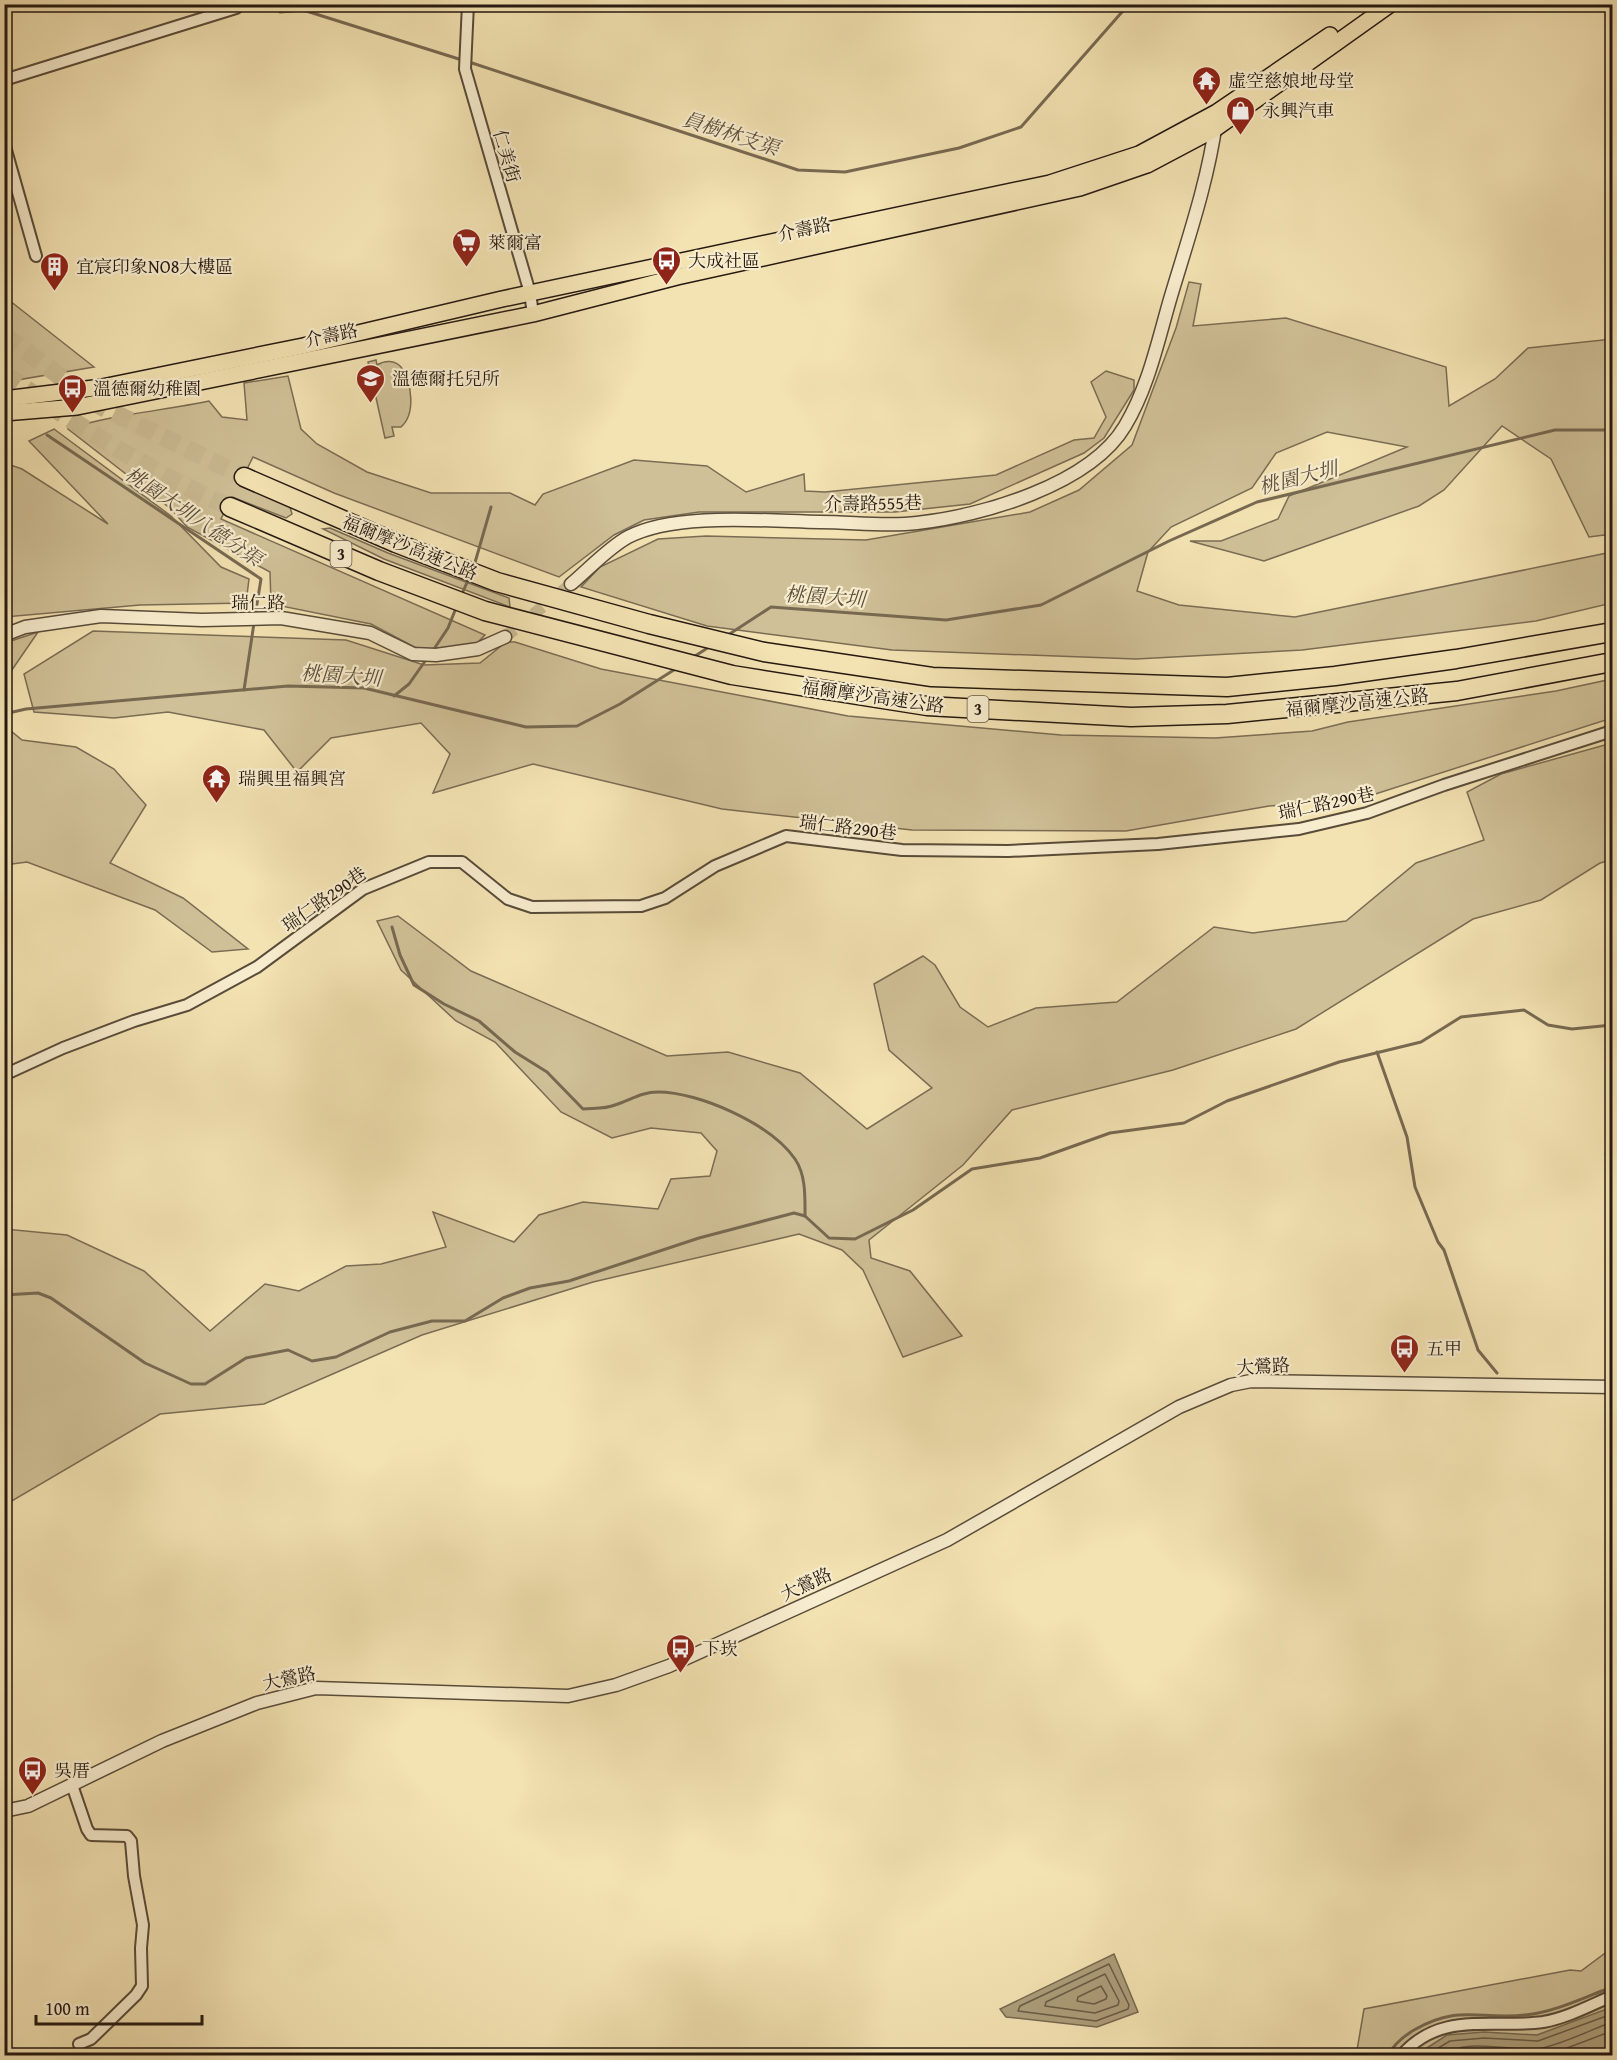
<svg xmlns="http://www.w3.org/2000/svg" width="1617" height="2060" font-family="'Gentium Book Plus','Noto Serif TC',serif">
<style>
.green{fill:#d0c097;stroke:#7a6c54;stroke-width:1.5}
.water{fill:#ad9e7b;stroke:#776951;stroke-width:1.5}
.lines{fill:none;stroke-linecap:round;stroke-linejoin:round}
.shore{stroke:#695c46;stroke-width:1.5}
.stream{stroke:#776951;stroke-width:3}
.tertiary-tunnel{stroke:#caba92;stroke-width:12;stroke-dasharray:12 6;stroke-linecap:butt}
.motorway-tunnel{stroke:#caba92;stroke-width:18;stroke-dasharray:18 9;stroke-linecap:butt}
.minor-casing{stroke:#584b39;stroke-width:14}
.tertiary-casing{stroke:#584b39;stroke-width:15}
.primary-casing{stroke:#251911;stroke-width:18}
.motorway-casing{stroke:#251911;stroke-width:21}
.minor{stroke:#f7eccd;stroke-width:10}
.tertiary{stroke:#f7eccd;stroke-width:12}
.primary{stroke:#f3e2b2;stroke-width:15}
.motorway{stroke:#f3e2b2;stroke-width:18}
.labels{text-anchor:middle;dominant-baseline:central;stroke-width:4.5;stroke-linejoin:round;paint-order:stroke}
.shield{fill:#f7eccd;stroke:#645849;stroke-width:1.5}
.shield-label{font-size:16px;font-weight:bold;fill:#251911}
.poi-label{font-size:18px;fill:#251911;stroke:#f7eccd;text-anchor:start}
.street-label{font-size:18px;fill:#251911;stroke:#f7eccd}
.water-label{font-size:20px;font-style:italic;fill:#5b4e3b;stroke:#f7eccd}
</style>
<rect width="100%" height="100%" fill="#f3e2b2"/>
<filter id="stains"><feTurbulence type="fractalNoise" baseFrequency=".00333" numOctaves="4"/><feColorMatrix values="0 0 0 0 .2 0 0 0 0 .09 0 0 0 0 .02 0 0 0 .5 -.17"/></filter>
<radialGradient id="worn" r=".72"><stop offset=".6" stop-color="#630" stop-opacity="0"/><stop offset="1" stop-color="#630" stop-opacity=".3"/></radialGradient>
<g class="green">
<polygon points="1189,282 1201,284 1193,326 1286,318 1446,367 1449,406 1495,379 1528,348 1612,339 1612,534 1589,537 1551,459 1502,426 1444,490 1419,506 1264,561 1190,541 1221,541 1278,519 1289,496 1407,447 1327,432 1276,453 1252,488 1171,527 1148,552 1137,591 1179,605 1295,617 1612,552 1612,603 1536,621 1302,650 1136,659 892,650 707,626 581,587 600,567 658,539 706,536 866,540 1030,512 1079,490 1132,445 1176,328"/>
<polygon points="5,297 94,367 5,382"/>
<path d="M376,360L377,365C385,360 395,360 401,367C412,383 416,414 401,427H392L394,436L385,438L368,362Z"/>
<path d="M1106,371L1134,380V390L1104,438L1084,453L970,504L895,512H699L644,520L614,535L559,577L334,493L253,457L241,481L290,507L292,514L286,518L232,497L221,519L485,635L475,645L420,650L371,624L271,604L270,572L187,527L171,509L68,429C114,414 162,411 209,401L222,417L247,420L244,383L288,376L301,429L317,444L367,472L431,493H510L535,505L543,494L634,460L707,466L746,492L804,474L805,491L825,492L996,475L1074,440L1094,438L1106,417L1091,382Z"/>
<polygon points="54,429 171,516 221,567 249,579 246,603 140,605 5,617 5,463 22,469 108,524 29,441"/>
<polygon points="330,528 388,553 509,598 510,607 384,559 323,529"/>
<polygon points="93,631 346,640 424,665 480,663 506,642 515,642 601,669 848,716 1061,735 1215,738 1312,731 1348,722 1556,691 1612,679 1612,718 1366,797 1269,806 1126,831 912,830 722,809 533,764 433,793 450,754 421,723 331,738 297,772 264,730 168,712 114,718 34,712 24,674"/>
<polygon points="38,632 5,680 5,643"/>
<polygon points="5,726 22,740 76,747 114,769 146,805 110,863 183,898 248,949 212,952 155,910 27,862 5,865"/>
<polygon points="1612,743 1612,860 1600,863 1541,900 1473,919 1296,1029 1173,1070 1012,1110 963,1165 869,1240 871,1258 910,1271 962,1336 903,1357 863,1270 842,1250 799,1234 593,1282 422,1335 264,1404 160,1414 5,1505 5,1229 67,1235 144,1271 210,1331 265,1284 299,1291 346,1266 381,1264 446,1247 433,1212 514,1242 539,1215 583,1202 658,1209 671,1179 710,1176 717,1151 701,1133 651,1128 612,1138 561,1112 495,1042 456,1021 401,970 377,921 398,916 471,971 667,1056 728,1052 800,1073 867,1129 932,1088 889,1050 874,984 923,956 935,965 960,1007 988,1027 1036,1008 1117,1002 1214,927 1253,933 1346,921 1416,863 1484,840 1467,792 1501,774"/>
<polygon points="1612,1948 1612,2055 1356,2056 1364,2009 1570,1970 1581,1971"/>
</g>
<g class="water">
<polygon points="1114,1954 1138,2012 1097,2027 1006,2017 1000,2009"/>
<polygon points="1612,2007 1612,2055 1416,2055 1447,2035 1484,2032 1537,2035"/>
</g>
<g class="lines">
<g class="shore">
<polygon points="1109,1964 1129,2005 1128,2009 1096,2021 1018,2011 1020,2006"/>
<polygon points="1105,1974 1119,2001 1118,2005 1095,2013 1045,2006 1046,2002"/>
<polygon points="1101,1986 1107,1996 1106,1999 1094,2004 1077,2001 1078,1997"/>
<polyline points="1425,2056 1450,2041 1484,2038 1538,2041 1612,2014"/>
<path d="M1440,2056C1469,2037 1504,2051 1537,2049C1556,2047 1593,2029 1612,2022"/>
<polyline points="1546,2056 1612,2031"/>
</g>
<g class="stream">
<polyline points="280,12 303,10 462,60"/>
<polyline points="469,62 798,170 845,172 959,148 1021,127 1129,4"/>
<polyline points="47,435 261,579 255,616"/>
<polyline points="474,566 491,507"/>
<polyline points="461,596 469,578"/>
<polyline points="728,635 771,607 946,620 1041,605 1169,541 1257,502 1555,430 1612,430"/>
<polyline points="432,652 448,628 456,608"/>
<polyline points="692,658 709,647"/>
<polyline points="244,690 254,623"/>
<polyline points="394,696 409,684 428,657"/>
<polyline points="4,714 26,709 288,686 364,688 526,727 577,726 620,704 677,668"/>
<path d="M392,927L400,955L414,985L444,1004L479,1021L515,1052L547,1072L583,1109C594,1108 605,1109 615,1105C631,1100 641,1092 658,1092C699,1092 771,1124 795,1159C806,1175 805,1197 805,1216"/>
<polyline points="1377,1052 1407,1137 1415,1187 1438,1242 1444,1250 1478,1350 1497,1373"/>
<polyline points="1606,1154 1612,1171"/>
<polyline points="4,1295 38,1293 51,1298 145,1363 191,1384 205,1384 246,1358 288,1350 312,1361 336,1357 390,1332 432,1321 465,1321 503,1298 530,1288 569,1281 699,1238 794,1213 805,1216 829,1238 855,1239 913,1210 972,1169 1040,1158 1110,1133 1184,1123 1227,1101 1339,1062 1421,1042 1461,1017 1524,1010 1548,1025 1572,1029 1612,1025"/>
<path d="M1388,2056C1393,2045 1404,2036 1414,2030C1459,2004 1479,2020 1525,2015C1555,2012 1585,1997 1612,1987"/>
</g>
<polyline class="tertiary-tunnel" points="505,637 571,584"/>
<g class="motorway-tunnel">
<polyline points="4,335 102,407 244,477"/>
<path d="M4,373C76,426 149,471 230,507"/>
</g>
<defs>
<g id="minor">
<polyline points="468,4 465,69 530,293 533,314"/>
<polyline points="4,80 236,8 237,4"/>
<polyline points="4,143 36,256"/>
<polyline points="4,1075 63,1048 134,1021 187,1005 257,967 363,889 429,862 462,862 508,899 532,907 641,906 665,898 715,866 786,836 902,850 1008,851 1158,844 1299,829 1367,813 1444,785 1612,731"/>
<polyline points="72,1785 87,1829 91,1835 127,1836 131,1841 134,1876 143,1925 141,1948 142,1986 136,1995 91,2039 79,2044"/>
<path d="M1401,2056C1440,2010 1492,2029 1543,2022C1567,2018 1591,2005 1612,1996"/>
</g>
<g id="tertiary">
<path d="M571,584C589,569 608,548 628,537C675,512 767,521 820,522C852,522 886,527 917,523C981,516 1090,485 1125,426C1149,386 1158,340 1171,296C1188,239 1208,181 1216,122"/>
<polyline points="4,635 25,627 101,616 202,620 281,618 370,633 413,654 436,655 478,649 505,637"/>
<polyline points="4,1811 28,1806 162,1741 257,1703 316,1688 568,1696 616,1685 669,1666 947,1540 1179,1407 1231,1385 1251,1381 1612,1387"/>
</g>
<g id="primary">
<polyline points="4,399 102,387 303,346 502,299 1050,183 1139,154 1217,112 1330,35"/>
<polyline points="4,413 77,407 533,314 677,277 1080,188 1147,165 1215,129 1391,4"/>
</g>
<g id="motorway">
<polyline points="244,477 396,543 497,582 649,624 764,652 932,677 1227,687 1335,676 1456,659 1612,632"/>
<polyline points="230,507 379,571 485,611 732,675 927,706 1131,717 1227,714 1457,691 1612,662"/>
</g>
</defs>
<use href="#minor" class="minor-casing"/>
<use href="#tertiary" class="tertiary-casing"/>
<use href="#primary" class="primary-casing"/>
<use href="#motorway" class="motorway-casing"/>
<use href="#minor" class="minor"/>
<use href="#tertiary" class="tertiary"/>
<use href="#primary" class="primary"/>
<use href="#motorway" class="motorway"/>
</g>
<defs>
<symbol id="temple-pin" viewBox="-11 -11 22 30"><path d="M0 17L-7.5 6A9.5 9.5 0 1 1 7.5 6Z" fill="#8f2418" stroke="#f7eccd"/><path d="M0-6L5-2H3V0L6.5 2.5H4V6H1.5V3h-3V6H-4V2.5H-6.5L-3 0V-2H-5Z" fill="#fff"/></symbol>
<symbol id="shop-pin" viewBox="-11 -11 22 30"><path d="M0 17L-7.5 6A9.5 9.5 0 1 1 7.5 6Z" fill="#8f2418" stroke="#f7eccd"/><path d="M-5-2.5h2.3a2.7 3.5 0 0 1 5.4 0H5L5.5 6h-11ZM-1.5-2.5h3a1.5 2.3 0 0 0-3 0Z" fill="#fff"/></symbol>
<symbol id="supermarket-pin" viewBox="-11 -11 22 30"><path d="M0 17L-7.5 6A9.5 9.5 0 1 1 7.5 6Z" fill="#8f2418" stroke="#f7eccd"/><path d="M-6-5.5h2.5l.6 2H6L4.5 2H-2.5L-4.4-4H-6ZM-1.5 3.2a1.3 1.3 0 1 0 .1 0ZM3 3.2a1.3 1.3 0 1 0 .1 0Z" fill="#fff"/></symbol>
<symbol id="bus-pin" viewBox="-11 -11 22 30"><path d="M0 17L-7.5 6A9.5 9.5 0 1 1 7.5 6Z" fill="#8f2418" stroke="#f7eccd"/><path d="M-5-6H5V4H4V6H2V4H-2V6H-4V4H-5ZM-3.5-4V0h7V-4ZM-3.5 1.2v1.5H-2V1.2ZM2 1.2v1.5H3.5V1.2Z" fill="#fff"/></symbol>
<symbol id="building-pin" viewBox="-11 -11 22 30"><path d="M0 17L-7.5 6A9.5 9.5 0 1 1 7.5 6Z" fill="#8f2418" stroke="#f7eccd"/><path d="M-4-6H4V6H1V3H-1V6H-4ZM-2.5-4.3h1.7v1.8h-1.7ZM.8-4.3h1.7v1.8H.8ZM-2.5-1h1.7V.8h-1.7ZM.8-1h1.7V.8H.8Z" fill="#fff"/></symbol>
<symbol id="school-pin" viewBox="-11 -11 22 30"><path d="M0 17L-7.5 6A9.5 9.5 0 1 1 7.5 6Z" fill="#8f2418" stroke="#f7eccd"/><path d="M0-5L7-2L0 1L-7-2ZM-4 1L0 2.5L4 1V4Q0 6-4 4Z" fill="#fff"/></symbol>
</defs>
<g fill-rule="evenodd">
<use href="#temple-pin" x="1190" y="64" width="33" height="45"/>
<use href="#shop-pin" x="1224" y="94" width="33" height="45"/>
<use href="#supermarket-pin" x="450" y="226" width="33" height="45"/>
<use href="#bus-pin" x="650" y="244" width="33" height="45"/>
<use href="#building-pin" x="38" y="250" width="33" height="45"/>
<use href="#school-pin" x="354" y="362" width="33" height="45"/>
<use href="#bus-pin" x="56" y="372" width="33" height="45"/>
<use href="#temple-pin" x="200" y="762" width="33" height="45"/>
<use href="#bus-pin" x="1388" y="1332" width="33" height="45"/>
<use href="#bus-pin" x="664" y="1632" width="33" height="45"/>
<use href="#bus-pin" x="16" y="1754" width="33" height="45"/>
</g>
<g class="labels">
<g class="shield">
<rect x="330.5" y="541" width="21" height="26" rx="4.5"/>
<rect x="967.5" y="696" width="21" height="26" rx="4.5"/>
</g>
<g class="shield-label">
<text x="341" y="554">3</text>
<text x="978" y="709">3</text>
</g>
<g class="poi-label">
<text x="1228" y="80">虛空慈娘地母堂</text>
<text x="1262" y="110">永興汽車</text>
<text x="488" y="242">萊爾富</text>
<text x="688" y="260">大成社區</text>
<text x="76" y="266">宜宸印象NO8大樓區</text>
<text x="392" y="378">溫德爾托兒所</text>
<text x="93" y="388">溫德爾幼稚園</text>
<text x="238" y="778">瑞興里福興宮</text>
<text x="1426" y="1348">五甲</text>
<text x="702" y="1648">下崁</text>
<text x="54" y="1770">吳厝</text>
</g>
<g class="street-label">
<text transform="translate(507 156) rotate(74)">仁美街</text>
<text transform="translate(804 229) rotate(-12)">介壽路</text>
<text transform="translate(331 335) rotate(-12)">介壽路</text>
<text transform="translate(873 503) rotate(-1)">介壽路555巷</text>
<text transform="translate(410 547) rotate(22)">福爾摩沙高速公路</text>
<text x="258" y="602">瑞仁路</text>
<text transform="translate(873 696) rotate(8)">福爾摩沙高速公路</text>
<text transform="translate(1357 702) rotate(-6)">福爾摩沙高速公路</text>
<text transform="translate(1326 803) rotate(-12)">瑞仁路290巷</text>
<text transform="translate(848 827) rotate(7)">瑞仁路290巷</text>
<text transform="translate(324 899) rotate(-35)">瑞仁路290巷</text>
<text transform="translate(1263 1366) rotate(-3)">大鶯路</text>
<text transform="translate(806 1584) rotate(-25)">大鶯路</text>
<text transform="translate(289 1678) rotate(-12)">大鶯路</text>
</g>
<g class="water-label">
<text transform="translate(731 133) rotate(18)">員樹林支渠</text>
<text transform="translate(1298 477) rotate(-14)">桃園大圳</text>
<text transform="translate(194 516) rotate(34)">桃園大圳八德分渠</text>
<text transform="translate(825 596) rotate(4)">桃園大圳</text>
<text transform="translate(341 675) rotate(4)">桃園大圳</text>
</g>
</g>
<rect width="1617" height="2060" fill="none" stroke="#f3e2b2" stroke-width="24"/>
<rect x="6" y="6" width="1605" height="2048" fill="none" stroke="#251911" stroke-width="3"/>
<rect x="12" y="12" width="1593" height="2036" fill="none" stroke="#251911" stroke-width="1.5"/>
<path d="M36 2015v9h166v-9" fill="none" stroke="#251911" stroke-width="3"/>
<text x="45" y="2015" font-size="18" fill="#251911" stroke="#f7eccd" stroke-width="4.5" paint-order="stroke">100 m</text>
<rect width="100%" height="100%" filter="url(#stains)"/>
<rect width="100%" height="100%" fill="url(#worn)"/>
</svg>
